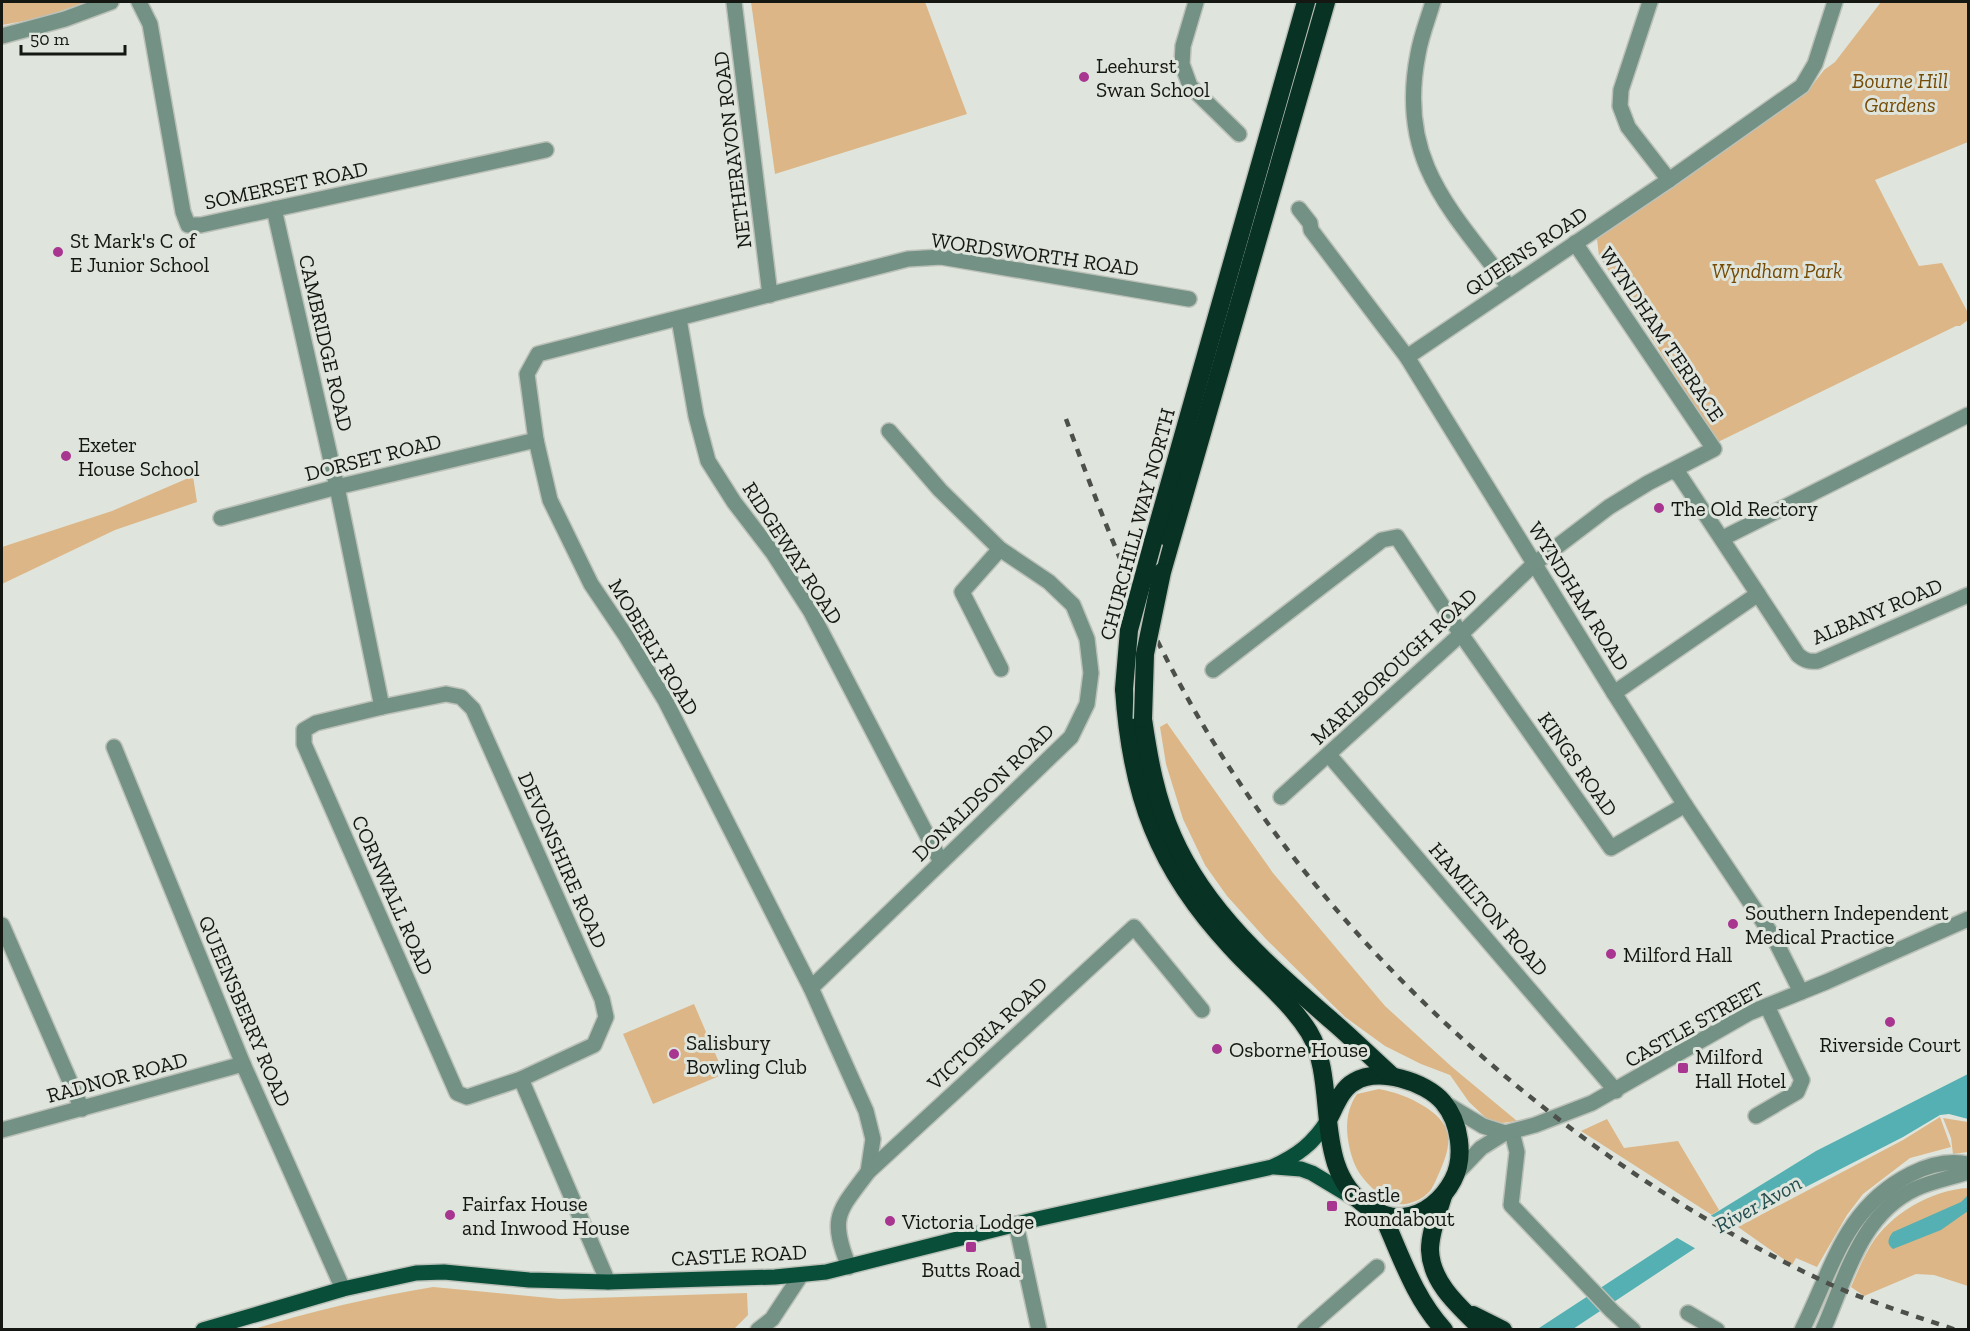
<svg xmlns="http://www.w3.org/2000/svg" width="1970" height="1331" font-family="'Zilla Slab',serif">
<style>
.green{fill:#ddb687}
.water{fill:#54b0b2}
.pier{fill:#dfe5dc}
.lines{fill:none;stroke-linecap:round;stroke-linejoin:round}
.minor-casing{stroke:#bbc0b8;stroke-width:18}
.major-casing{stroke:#bbc0b8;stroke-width:18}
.highway-casing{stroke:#bbc0b8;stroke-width:21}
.minor{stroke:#739184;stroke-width:15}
.major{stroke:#094e39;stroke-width:15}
.highway{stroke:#083224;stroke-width:18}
.rail{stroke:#4c4f4a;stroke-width:4.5;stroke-dasharray:8 8;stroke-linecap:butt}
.highway-bridge-casing{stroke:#bbc0b8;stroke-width:21;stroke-linecap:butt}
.highway-bridge{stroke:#083224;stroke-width:18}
.poi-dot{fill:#a83691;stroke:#dfe5dc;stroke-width:2}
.labels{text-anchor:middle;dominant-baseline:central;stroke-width:6;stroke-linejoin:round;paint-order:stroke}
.poi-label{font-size:21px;fill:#151713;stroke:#dfe5dc;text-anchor:start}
.park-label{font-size:21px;font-style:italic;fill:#754b06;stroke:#dfe5dc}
.street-label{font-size:21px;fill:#151713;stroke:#dfe5dc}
.water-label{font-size:22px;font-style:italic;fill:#244e4f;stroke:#dfe5dc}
</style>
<rect width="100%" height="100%" fill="#dfe5dc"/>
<g class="green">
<polygon points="2,2 86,2 41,18 2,25"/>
<polygon points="751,2 925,2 967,114 775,174"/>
<polygon points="1881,2 1968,2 1968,142 1875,180 1919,266 1942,263 1968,313 1968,320 1960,326 1956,326 1718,442 1599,256 1597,239 1811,87 1824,70 1835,62"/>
<polygon points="193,476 197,502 115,530 2,584 2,547 112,511"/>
<polygon points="1167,723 1273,873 1385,1006 1452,1067 1517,1121 1502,1123 1487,1119 1469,1102 1450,1075 1421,1064 1385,1046 1345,1017 1265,938 1227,896 1205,865 1183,819 1166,764 1160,727"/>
<polygon points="694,1004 724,1074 653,1104 623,1034"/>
<path d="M1379,1089C1395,1092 1409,1097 1422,1105C1452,1123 1454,1140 1440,1171C1437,1177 1434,1186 1430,1191C1421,1202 1401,1208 1388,1202C1383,1199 1378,1193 1374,1190C1365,1181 1357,1172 1353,1160C1346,1138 1343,1114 1357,1094Z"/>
<polygon points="1940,1117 1951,1147 1910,1158 1863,1194 1847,1215 1817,1267 1796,1258 1792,1265 1738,1227 1903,1140"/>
<polygon points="1943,1118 1968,1122 1968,1152 1953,1154 1951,1138"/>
<polygon points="1607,1119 1624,1148 1678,1141 1719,1210 1712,1215 1581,1131"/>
<path d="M1968,1188V1286L1934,1275L1916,1274L1864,1296L1851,1287C1857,1273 1863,1258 1871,1245C1891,1213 1932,1190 1968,1188Z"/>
<path d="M433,1287L560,1299L747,1293L748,1315L733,1330L254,1329C312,1311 372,1297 433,1287Z"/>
</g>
<g class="water">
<polygon points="1968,1074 1968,1119 1949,1114 1940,1115 1903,1137 1724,1229 1573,1329 1536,1330 1712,1215 1816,1151"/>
<path d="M1968,1195V1211L1941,1230L1893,1249C1886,1244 1888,1238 1893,1232L1961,1202Z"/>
</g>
<polygon class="pier" points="1708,1214 1734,1228 1698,1250 1674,1236"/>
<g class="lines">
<defs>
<g id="minor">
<polyline points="139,2 150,24 183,212 188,225 201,225 546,150"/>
<polyline points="734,2 770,295"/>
<polyline points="1196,2 1183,46 1182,64 1190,86 1239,134"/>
<path d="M1433,2C1428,19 1421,36 1418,54C1397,160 1450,209 1509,287"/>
<polyline points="1650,2 1621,90 1620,106 1628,127 1669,180"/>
<polyline points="2,36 65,19 111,2"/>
<polyline points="274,209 337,487 382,707 316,723 304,730 304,744 457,1093 467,1097 521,1079 608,1282"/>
<polyline points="1299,209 1310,223 1311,230 1407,357 1614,693 1685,805 1774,938 1801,992"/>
<polyline points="679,319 696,416 708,461 734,502 773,553 811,612 941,862"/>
<polyline points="1407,357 1669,180 1802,86 1815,64 1835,2"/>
<polyline points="1674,471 1680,476 1758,594"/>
<polyline points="221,518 337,487 536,440"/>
<polyline points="1723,538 1968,415"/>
<polyline points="1000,549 962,592 1001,669"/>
<polyline points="1213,670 1382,540 1397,537 1461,634 1611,848 1685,805"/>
<path d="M1614,693L1758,594L1798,655C1805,661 1810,662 1818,661L1968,595"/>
<polyline points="382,707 446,694 461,697 473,709 602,999 606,1017 594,1045 521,1079"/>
<polyline points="114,747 243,1064 343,1289"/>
<polyline points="1329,755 1616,1091"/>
<polyline points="1281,797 1461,634 1534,564 1609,507 1648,483 1714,449 1575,243"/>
<polyline points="2,925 82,1109"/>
<polyline points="811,988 1071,737 1087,704 1091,673 1087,639 1073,605 1049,582 1000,549 940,490 889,431"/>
<polyline points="1443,1102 1483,1126 1505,1133"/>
<polyline points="1756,1116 1797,1092 1802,1080 1767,1006"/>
<polyline points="2,1130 243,1064"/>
<polyline points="1512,1132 1517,1152 1511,1205 1612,1311 1633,1330"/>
<polyline points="868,1172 873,1139 866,1111 811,988 665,700 626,636 591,584 550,500 536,440 527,374 538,354 908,259 941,257 1189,299"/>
<polyline points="1456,1174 1481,1148 1505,1133 1535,1125 1592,1103 1749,1013 1826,982 1968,919"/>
<polyline points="1016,1224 1039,1330"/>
<path d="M849,1267C829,1217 838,1212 868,1172L1134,927L1202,1010"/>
<polyline points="1688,1313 1717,1330"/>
<polyline points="758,1330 772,1319 801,1275"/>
<polyline points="1305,1330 1377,1267"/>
<path d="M1802,1330C1833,1268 1844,1208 1911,1174C1929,1165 1949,1160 1968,1164"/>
<path d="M1823,1330C1846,1278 1860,1215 1915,1189C1932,1181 1951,1178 1968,1172"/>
</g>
<g id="major">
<polyline points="1275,1167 1301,1169 1312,1173 1357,1200"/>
<path d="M203,1330L343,1289L416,1273L444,1272L529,1280L608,1282L775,1277L826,1272L1037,1219L1272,1167C1297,1156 1314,1143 1328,1120"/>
</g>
<g id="highway">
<polyline points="1153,542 1306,2"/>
<polyline points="1162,572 1326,2"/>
<path d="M1124,689C1131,795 1158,869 1231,947C1256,975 1289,1000 1309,1032C1340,1084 1310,1169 1368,1207C1379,1214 1390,1218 1403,1217C1425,1215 1443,1199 1453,1180C1465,1157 1460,1122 1443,1102C1425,1081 1378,1067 1354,1082C1341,1089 1335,1107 1328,1120"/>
<path d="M1143,719C1149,760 1156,799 1173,837C1206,912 1271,968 1332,1021C1353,1039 1372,1058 1392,1076"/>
<path d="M1443,1196C1438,1213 1430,1232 1430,1250C1431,1284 1461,1308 1483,1330"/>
<path d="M1382,1214C1401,1255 1413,1296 1444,1330"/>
<polyline points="1473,1315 1503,1330"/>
</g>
</defs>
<use href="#minor" class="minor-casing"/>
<use href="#major" class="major-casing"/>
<use href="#highway" class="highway-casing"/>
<use href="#minor" class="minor"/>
<use href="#major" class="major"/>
<use href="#highway" class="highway"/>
<path class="rail" d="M1066,419C1098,506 1131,593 1175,675C1311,933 1557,1155 1819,1279C1862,1300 1910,1314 1956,1330"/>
<defs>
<g id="highway-bridge">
<polyline points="1124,689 1129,630 1153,542"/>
<polyline points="1143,719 1145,654 1162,572"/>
</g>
</defs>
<use href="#highway-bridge" class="highway-bridge-casing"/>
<use href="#highway-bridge" class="highway-bridge"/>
</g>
<g class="poi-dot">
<circle cx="1084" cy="77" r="6"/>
<circle cx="58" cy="252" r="6"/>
<circle cx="66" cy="456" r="6"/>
<circle cx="1659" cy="508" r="6"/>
<circle cx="1733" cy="924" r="6"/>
<circle cx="1611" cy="954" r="6"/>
<circle cx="1890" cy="1022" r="6"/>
<circle cx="1217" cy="1049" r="6"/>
<circle cx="674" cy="1054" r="6"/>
<rect x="1677" y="1062" width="12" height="12" rx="3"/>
<rect x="1326" y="1200" width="12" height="12" rx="3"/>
<circle cx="450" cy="1215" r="6"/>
<circle cx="890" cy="1221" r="6"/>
<rect x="965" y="1241" width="12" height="12" rx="3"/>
</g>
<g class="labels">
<g class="poi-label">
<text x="1096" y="65">Leehurst<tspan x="1096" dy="24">Swan School</tspan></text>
<text x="70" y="240">St Mark's C of<tspan x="70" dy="24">E Junior School</tspan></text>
<text x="78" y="444">Exeter<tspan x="78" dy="24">House School</tspan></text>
<text x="1671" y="508">The Old Rectory</text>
<text x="1745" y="912">Southern Independent<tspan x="1745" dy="24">Medical Practice</tspan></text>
<text x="1623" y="954">Milford Hall</text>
<text x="686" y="1042">Salisbury<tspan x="686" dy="24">Bowling Club</tspan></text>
<text x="1890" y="1044" text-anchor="middle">Riverside Court</text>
<text x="1229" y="1049">Osborne House</text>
<text x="1695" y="1056">Milford<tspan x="1695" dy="24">Hall Hotel</tspan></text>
<text x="1344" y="1194">Castle<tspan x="1344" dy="24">Roundabout</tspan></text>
<text x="462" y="1203">Fairfax House<tspan x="462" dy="24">and Inwood House</tspan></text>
<text x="902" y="1221">Victoria Lodge</text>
<text x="971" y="1269" text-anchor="middle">Butts Road</text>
</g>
<g class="park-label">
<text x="1900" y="80">Bourne Hill<tspan x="1900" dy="24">Gardens</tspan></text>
<text x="1777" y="270">Wyndham Park</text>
</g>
<g class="street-label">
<text transform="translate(732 150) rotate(-97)">NETHERAVON ROAD</text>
<text transform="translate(286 185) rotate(-12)">SOMERSET ROAD</text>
<text transform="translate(1526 251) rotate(-34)">QUEENS ROAD</text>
<text transform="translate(1035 254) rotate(8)">WORDSWORTH ROAD</text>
<text transform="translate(1662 334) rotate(56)">WYNDHAM TERRACE</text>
<text transform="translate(326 343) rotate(77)">CAMBRIDGE ROAD</text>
<text transform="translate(373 457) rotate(-14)">DORSET ROAD</text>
<text transform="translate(1137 524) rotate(-75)">CHURCHILL WAY NORTH</text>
<text transform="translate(793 553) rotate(57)">RIDGEWAY ROAD</text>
<text transform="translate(1579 596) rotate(58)">WYNDHAM ROAD</text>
<text transform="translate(1877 611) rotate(-23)">ALBANY ROAD</text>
<text transform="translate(654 647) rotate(59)">MOBERLY ROAD</text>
<text transform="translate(1394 666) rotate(-43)">MARLBOROUGH ROAD</text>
<text transform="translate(1578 764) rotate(55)">KINGS ROAD</text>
<text transform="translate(983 792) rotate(-44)">DONALDSON ROAD</text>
<text transform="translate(563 860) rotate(66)">DEVONSHIRE ROAD</text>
<text transform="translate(393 895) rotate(66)">CORNWALL ROAD</text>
<text transform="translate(1489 909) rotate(49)">HAMILTON ROAD</text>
<text transform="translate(245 1011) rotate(67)">QUEENSBERRY ROAD</text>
<text transform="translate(1694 1024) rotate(-29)">CASTLE STREET</text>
<text transform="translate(987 1033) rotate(-43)">VICTORIA ROAD</text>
<text transform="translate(117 1077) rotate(-15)">RADNOR ROAD</text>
<text transform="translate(739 1255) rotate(-3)">CASTLE ROAD</text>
</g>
<g class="water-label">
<text transform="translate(1758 1204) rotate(-29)">River Avon</text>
</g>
</g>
<rect width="1970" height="1331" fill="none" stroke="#151713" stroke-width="6"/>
<path d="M21 45v9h104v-9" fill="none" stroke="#151713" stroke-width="3"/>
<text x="30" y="45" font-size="18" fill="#151713" stroke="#dfe5dc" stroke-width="4.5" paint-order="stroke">50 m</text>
</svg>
